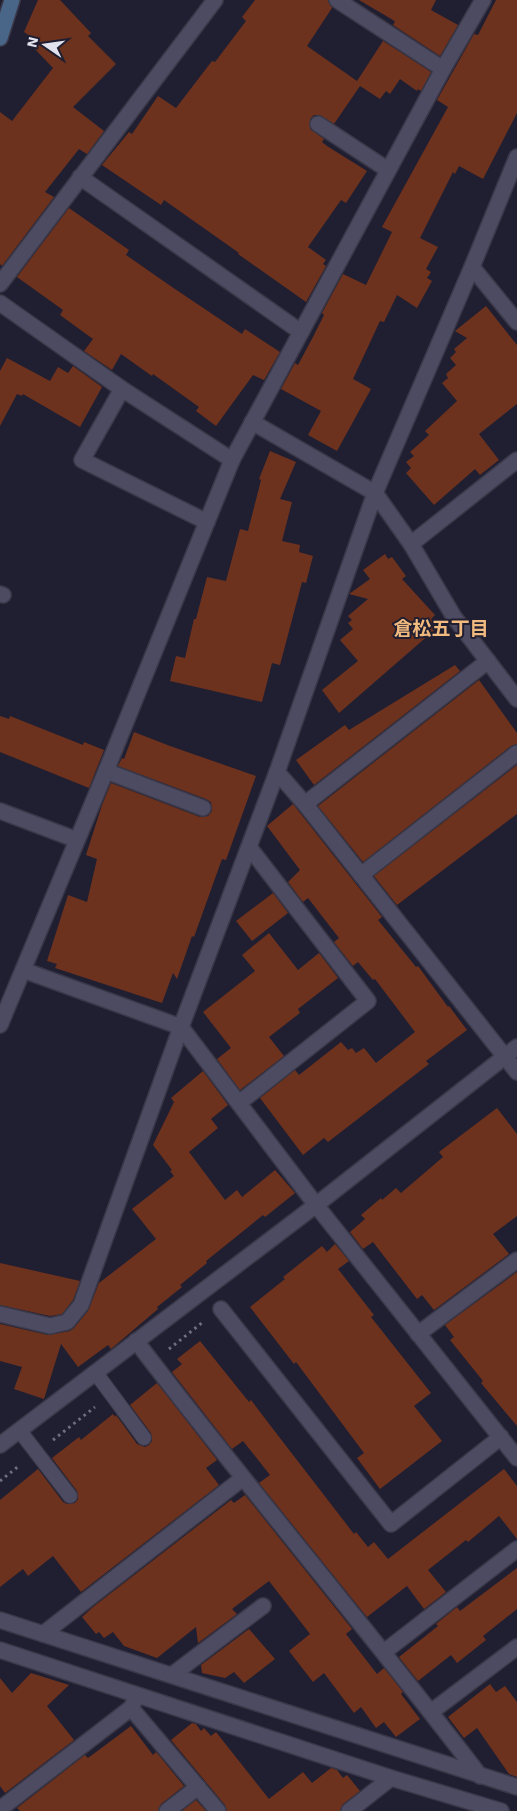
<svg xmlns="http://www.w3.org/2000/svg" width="517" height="1811" font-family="'Work Sans','Noto Sans JP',sans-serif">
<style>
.building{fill:#6d321d}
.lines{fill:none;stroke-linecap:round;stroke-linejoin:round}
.lane-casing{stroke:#3a3848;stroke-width:16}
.street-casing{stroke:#3a3848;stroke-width:18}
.secondary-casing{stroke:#3a3848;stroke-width:18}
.path{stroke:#706f7f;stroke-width:3;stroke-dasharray:2.5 4;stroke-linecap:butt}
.lane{stroke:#4d4b61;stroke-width:14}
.street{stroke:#4d4b61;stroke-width:15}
.secondary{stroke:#496587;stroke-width:15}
.labels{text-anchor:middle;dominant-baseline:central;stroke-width:4;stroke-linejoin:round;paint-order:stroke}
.neighbourhood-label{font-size:19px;font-weight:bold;fill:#f1ba7e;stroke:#201e31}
</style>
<rect width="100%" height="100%" fill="#201e31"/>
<g class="building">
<polygon points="38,0 60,0 91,33 88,36 116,64 73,107 104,131 87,154 79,149 45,192 54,197 2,266 0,264 0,112 12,121 53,68 32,46 37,41 24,32"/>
<polygon points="255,0 328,0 332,8 307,46 357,81 383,41 431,72 421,91 418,89 417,91 400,79 390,94 386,91 380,99 360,86 334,124 319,115 314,115 310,119 310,129 324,139 322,142 327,146 367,171 346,203 341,200 308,247 326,260 323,264 326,266 306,302 238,254 239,253 164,200 161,205 102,165 129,132 132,134 158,96 176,108 212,61 215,62 246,21 242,17"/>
<polygon points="359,0 436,0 431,10 458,25 440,56 393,25 395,22 393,20"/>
<polygon points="496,0 517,0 517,113 483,179 459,166 455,174 453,172 420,238 438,247 426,269 431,272 427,278 432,281 417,308 397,295 384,322 380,321 353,379 371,389 337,451 308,435 321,411 281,389 295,363 298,365 314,335 324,315 322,313 343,274 366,285 392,232 382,227 448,107 437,100 474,34 478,35"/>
<polygon points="69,208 129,250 126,255 172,287 242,334 245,329 280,352 264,380 253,375 216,426 196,411 199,407 153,374 152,376 121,354 112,370 84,351 93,339 60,315 63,310 17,277"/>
<polygon points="486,306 517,345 517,404 479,434 499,460 480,475 475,469 434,505 406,473 411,468 406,462 414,456 410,452 429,435 425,431 457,401 442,383 448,378 446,374 456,365 450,358 456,352 454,349 467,338 455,331"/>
<polygon points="7,358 50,381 58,367 68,373 73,366 102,387 80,427 23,394 22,396 17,394 0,426 0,371"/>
<polygon points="270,451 296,462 280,499 292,502 282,541 300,545 299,552 313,556 306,583 302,582 280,665 272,663 262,702 170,681 176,656 185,658 194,619 196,619 207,577 226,581 240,529 248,531 261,480 259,479"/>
<polygon points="385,554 388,559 392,557 406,576 402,579 435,615 431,619 438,627 339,713 322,690 358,661 340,640 353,629 348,623 352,620 348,616 368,599 349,594 370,579 363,570"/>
<polygon points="455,665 460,671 314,785 296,760 345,725 349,730"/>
<polygon points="479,680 517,733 517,744 511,746 363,862 318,806"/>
<polygon points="0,716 9,719 10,716 83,745 84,742 104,750 89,788 0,752"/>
<polygon points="134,732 170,746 256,776 226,860 222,859 194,937 192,936 177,979 173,973 162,1003 55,968 57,964 47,961 68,895 87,902 97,859 86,855 102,805 111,783 200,817 208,816 212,811 211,802 206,799 118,766 122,758 124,759"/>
<polygon points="517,765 517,814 397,905 374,876"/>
<polygon points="293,804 382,917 378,920 416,967 418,966 448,1007 449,1006 467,1030 426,1061 429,1064 328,1142 324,1138 303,1155 260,1098 295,1070 299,1075 341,1042 348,1050 352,1048 356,1053 364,1048 376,1063 415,1032 375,979 373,980 358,962 353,966 334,942 339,938 308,898 303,902 288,882 300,870 267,826"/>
<polygon points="273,893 288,913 252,941 236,921"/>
<polygon points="269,933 298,970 319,953 338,978 298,1009 300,1013 269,1037 284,1056 240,1090 217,1059 231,1048 203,1012 255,971 242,955"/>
<polygon points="203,1071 228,1105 211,1119 218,1128 189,1152 225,1200 237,1190 242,1197 275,1170 295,1193 265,1217 263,1215 206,1261 207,1263 180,1285 182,1287 157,1307 158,1309 111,1349 108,1345 78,1367 61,1344 44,1399 14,1389 22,1367 0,1361 0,1324 48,1335 70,1331 74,1328 88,1311 99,1283 156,1239 132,1209 174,1176 170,1171 172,1170 153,1145 174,1102 171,1098"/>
<polygon points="497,1108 517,1134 517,1216 493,1234 509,1254 434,1310 422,1295 417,1299 373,1242 363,1249 350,1232 365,1219 361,1215 381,1198 382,1200 396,1188 401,1193 443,1157 439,1152"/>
<polygon points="335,1244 349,1261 338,1269 374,1315 371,1317 431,1393 414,1406 442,1441 380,1489 357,1458 364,1453 296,1362 294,1364 250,1307 285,1279 283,1277 322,1246 327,1252"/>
<polygon points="0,1263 80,1281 73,1300 62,1314 50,1316 0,1305"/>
<polygon points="517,1272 517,1426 481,1383 483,1381 450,1340 454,1337 445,1325"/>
<polygon points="200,1341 249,1402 251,1400 273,1429 354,1534 356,1532 368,1547 374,1542 388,1559 504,1469 517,1486 517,1539 499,1516 468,1542 466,1540 428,1570 446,1592 424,1609 407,1586 367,1617 259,1483 270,1475 243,1441 232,1449 172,1372 182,1364 177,1359"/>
<polygon points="157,1383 217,1460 206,1468 219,1485 81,1592 53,1556 28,1576 23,1569 0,1587 0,1500 38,1469 63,1502 67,1504 75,1503 78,1499 77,1491 52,1458 79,1437 81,1440 113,1414 115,1417 116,1415 137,1444 145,1447 149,1445 152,1441 151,1433 130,1405"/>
<polygon points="245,1495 352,1629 346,1634 377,1674 384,1668 403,1692 401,1694 420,1719 396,1737 384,1722 376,1728 361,1707 354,1713 324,1673 313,1682 289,1651 310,1634 269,1581 232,1609 237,1614 198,1643 196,1627 157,1658 124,1646 113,1632 104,1638 99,1632 96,1634 82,1617 93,1607 231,1500 234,1503"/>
<polygon points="517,1568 517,1609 483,1636 486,1640 457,1663 451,1655 418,1681 399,1657 438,1626 436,1624 457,1607 460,1611"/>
<polygon points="249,1629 275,1659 244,1683 234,1672 225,1678 202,1673 201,1665"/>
<polygon points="31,1673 69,1685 47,1706 74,1740 5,1793 0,1786 0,1678 12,1693"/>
<polygon points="490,1684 496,1692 505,1686 517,1702 517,1777 509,1774 477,1728 464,1738 448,1717"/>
<polygon points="192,1723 196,1724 201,1731 204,1728 211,1736 216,1732 269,1799 303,1772 312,1783 331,1768 337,1770 343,1778 347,1775 360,1791 343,1804 340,1811 227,1811 225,1805 171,1740"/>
<polygon points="131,1726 153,1755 156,1752 184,1786 161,1804 158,1811 20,1811 17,1808 85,1755 88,1758"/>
<polygon points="196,1800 206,1811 182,1811"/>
</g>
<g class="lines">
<defs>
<g id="lane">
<polyline points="95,1372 144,1438"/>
<polyline points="19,1430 70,1496"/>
</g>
<g id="street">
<polyline points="337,0 443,69"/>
<polyline points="318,124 388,170"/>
<polyline points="80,177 301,332"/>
<polyline points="472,267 517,322"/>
<polyline points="0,284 215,0"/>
<polyline points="0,303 122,389 232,460"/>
<polyline points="122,389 82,460 207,522"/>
<polyline points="252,422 375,493 411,544 454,617 517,699"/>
<polyline points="411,544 517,460"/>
<polyline points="0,594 3,595"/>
<polyline points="106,771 203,808"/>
<polyline points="277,772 305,804 517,1072"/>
<polyline points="305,804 488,661"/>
<polyline points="0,811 77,840"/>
<polyline points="361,875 517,753"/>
<polyline points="23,970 181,1027 316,1205 517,1458"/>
<polyline points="0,1025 106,771 232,460 443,69 483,0"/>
<polyline points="239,1103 368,1001 249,847"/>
<polyline points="221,1309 391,1524 501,1437"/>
<polyline points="0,1314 50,1326 67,1322 81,1305 181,1027 277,772 375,493 472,267 517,157"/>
<polyline points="418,1334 517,1260"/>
<path d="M136,1341C248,1488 368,1629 480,1776"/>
<polyline points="0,1445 316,1205 517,1047"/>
<polyline points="0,1620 517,1787"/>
<polyline points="43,1634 243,1478"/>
<polyline points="0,1650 391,1778 501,1811"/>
<polyline points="384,1652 517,1549"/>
<polyline points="172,1675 263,1606"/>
<polyline points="135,1700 131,1708 218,1811"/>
<polyline points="431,1712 517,1647"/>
<polyline points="0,1809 131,1708"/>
<polyline points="167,1811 198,1787"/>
<polyline points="349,1811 391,1778"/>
</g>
<polyline id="secondary" points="0,38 12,0"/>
</defs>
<use href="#lane" class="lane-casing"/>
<use href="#street" class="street-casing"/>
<use href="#secondary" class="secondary-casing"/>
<g class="path">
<polyline points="169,1349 203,1322"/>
<polyline points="53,1440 95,1407"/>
<polyline points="0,1481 20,1465"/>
</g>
<use href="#lane" class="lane"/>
<use href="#street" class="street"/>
<use href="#secondary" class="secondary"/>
</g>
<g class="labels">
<g class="neighbourhood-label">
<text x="441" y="628">倉松五丁目</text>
</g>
</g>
<g transform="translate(45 45) rotate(283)" stroke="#201e31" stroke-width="4" paint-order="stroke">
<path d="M0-4L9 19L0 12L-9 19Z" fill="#e3e3f0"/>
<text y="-8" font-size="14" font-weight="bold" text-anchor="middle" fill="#e3e3f0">N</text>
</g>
</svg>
